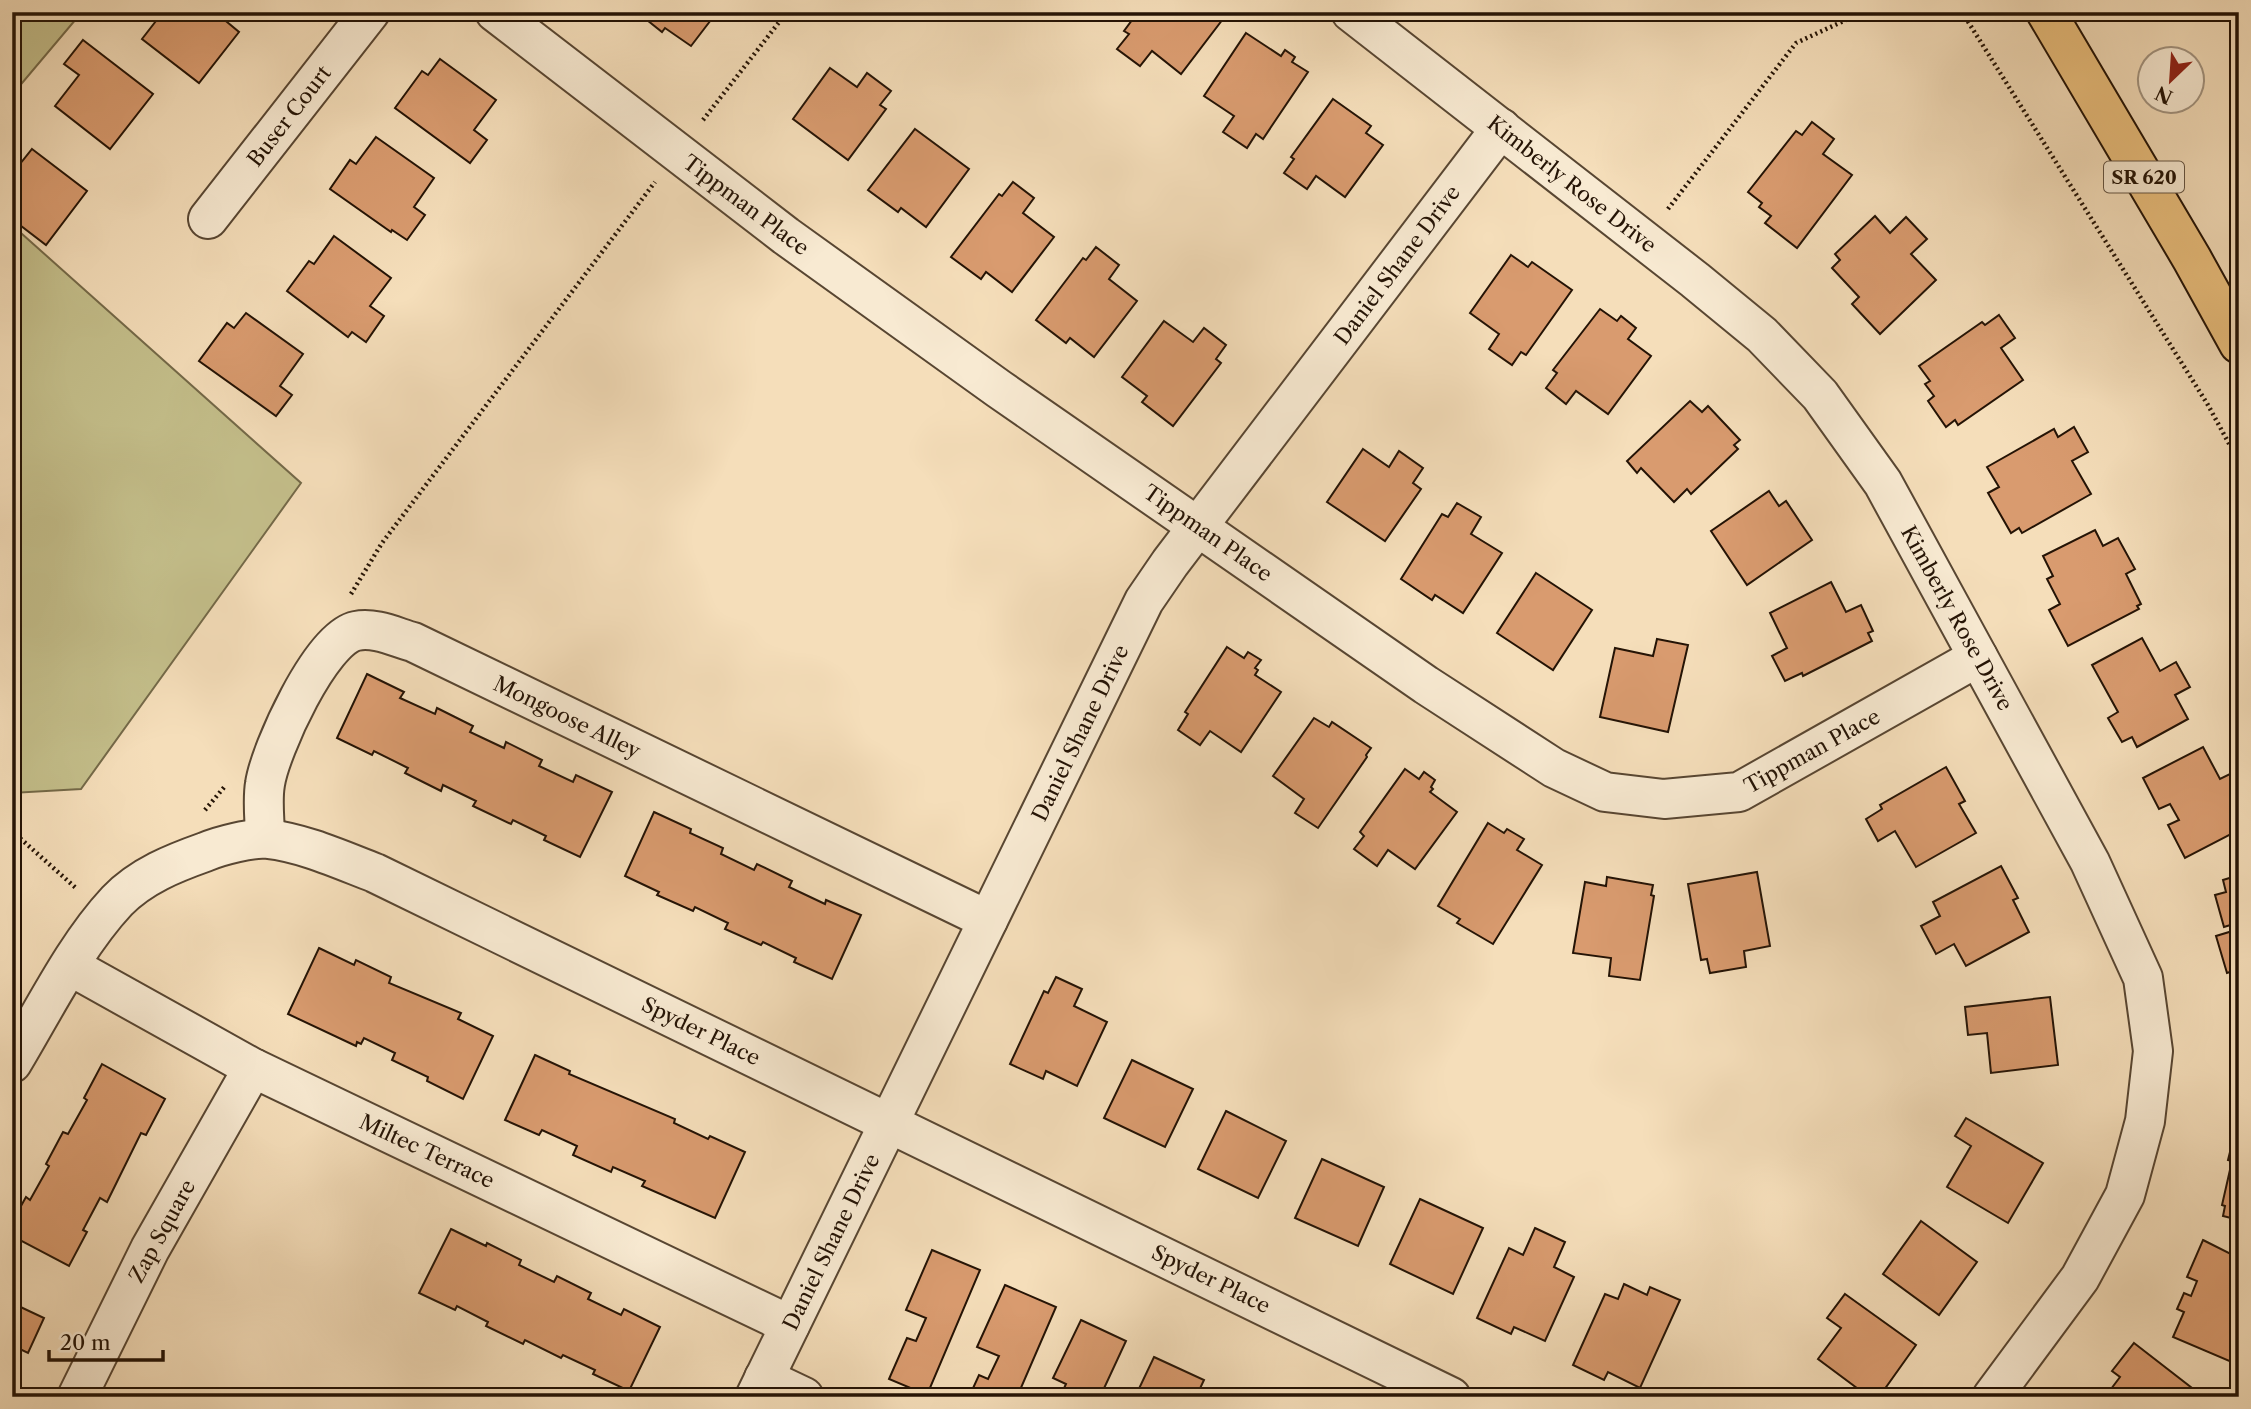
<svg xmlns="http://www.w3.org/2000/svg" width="2251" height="1409" font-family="'Libre Caslon Text',serif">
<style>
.green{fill:#c4bf8b;stroke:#746948;stroke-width:2}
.building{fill:#d99b6f;stroke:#241305;stroke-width:2}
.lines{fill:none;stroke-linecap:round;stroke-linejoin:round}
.minor-casing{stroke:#584632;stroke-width:42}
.major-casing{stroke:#241305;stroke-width:42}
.path{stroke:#241305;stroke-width:4.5;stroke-dasharray:2 3.5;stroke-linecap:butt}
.minor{stroke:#f8ead2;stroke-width:38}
.major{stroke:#eabf7d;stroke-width:38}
.labels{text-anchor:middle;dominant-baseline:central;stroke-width:7;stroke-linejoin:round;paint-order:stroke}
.shield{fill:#f8ead2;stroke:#645442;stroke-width:2}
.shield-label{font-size:19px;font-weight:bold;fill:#241305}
.street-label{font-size:21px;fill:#241305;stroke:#f8ead2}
</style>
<rect width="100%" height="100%" fill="#f5deba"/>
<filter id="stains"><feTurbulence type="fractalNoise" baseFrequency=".00286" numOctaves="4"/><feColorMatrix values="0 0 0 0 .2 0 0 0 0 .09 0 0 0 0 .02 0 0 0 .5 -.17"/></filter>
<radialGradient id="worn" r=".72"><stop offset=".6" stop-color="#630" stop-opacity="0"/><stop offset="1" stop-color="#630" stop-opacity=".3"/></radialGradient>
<g class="green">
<polygon points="12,12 82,12 12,95"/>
<polygon points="12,225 301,483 81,789 12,793"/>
</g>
<g class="building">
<polygon points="163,12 215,12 239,32 199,83 142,39"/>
<polygon points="637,12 717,12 691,46 665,28 662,32"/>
<polygon points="1138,12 1222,12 1226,15 1181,74 1152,51 1140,66 1117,49 1129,34 1124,31"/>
<polygon points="1246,33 1281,56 1285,50 1295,57 1292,62 1308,72 1263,139 1256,134 1247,148 1223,132 1234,116 1204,96"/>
<polygon points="83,40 153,94 110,149 55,106 79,75 64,64"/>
<polygon points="440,59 496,100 474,130 487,140 470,163 395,108 422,71 428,75"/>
<polygon points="830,68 857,87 867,73 891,91 880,105 886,109 848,160 793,119"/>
<polygon points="1333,99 1371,126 1366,133 1383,145 1345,197 1316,176 1307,189 1284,173 1294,159 1291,157"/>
<polygon points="1812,122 1834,139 1823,154 1852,175 1797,248 1765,223 1771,216 1759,207 1762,203 1748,192 1796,131 1802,135"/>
<polygon points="915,129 969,169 926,227 901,208 898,212 868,190"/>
<polygon points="376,137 434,178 414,207 425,215 407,240 392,230 391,232 330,189 350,160 356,164"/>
<polygon points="32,149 87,191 46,245 12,219 12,174"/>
<polygon points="1013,182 1034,198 1023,213 1054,237 1012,292 986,272 981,279 951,257 999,194 1002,196"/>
<polygon points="1875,216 1890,233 1906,217 1927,239 1911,254 1936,280 1880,334 1852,304 1859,297 1832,268 1840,260 1835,254"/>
<polygon points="334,236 391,278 370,306 384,316 366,342 352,332 348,337 287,291 309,261 314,264"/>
<polygon points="1096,247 1119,265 1109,279 1137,301 1094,357 1070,338 1066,343 1036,320 1083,258 1086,260"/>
<polygon points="1511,255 1528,267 1532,262 1572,290 1526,355 1521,352 1512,365 1489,349 1499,334 1470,313"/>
<polygon points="1600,309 1617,321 1621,316 1636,328 1628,339 1651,356 1608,414 1576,391 1566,404 1546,388 1557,373 1553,370"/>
<polygon points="246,313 303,354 280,386 292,395 276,416 199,361 227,323 234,328"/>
<polygon points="1999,315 2015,338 2001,348 2023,380 1958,425 1955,420 1946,427 1928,401 1934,396 1925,384 1930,381 1919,366 1982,322 1985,325"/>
<polygon points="1164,321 1193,342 1204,328 1226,345 1216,359 1221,363 1173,426 1142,402 1147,396 1122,377"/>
<polygon points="1690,401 1702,412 1708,406 1740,440 1734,445 1738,449 1691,494 1687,489 1674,502 1641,468 1637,473 1627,461"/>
<polygon points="2074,427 2088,452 2072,461 2091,494 2022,533 2019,528 2011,533 1988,493 1999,487 1987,467 2054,429 2058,437"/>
<polygon points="1363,449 1389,467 1399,451 1423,468 1413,483 1421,489 1385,541 1327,502"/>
<polygon points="1769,491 1779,506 1786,501 1812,540 1747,585 1711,531"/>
<polygon points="1457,503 1481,517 1471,534 1502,553 1463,613 1435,595 1432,600 1401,579 1442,514 1448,517"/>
<polygon points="2095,530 2103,546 2118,538 2135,569 2126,574 2141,604 2137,606 2139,609 2068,646 2049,610 2060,604 2047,579 2053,576 2043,556"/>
<polygon points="1536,573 1592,610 1553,670 1497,633"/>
<polygon points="1831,582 1846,612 1861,605 1873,631 1868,633 1872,641 1803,676 1802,673 1785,681 1772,656 1787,648 1770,613"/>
<polygon points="2142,638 2160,671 2176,662 2190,687 2175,695 2188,719 2137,747 2132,737 2122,742 2108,718 2118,712 2092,665"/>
<polygon points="1657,639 1688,645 1668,732 1600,717 1615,648 1653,656"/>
<polygon points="1227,647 1244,658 1248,652 1261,660 1255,668 1258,670 1255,675 1281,692 1241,752 1210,731 1200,745 1178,730 1188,714 1185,712"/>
<polygon points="367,674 404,692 400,698 435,714 437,708 473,726 470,732 504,748 506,742 542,760 539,766 573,782 576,775 612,792 580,857 544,840 546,836 513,820 511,824 473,806 476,801 443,785 441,791 405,773 408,768 374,751 372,755 337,738"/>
<polygon points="1314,718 1329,727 1332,722 1371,748 1366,755 1367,757 1318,828 1295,813 1304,799 1273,776"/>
<polygon points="2203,747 2220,779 2236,771 2239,777 2239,800 2234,803 2239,813 2239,830 2185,858 2168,825 2179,820 2170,804 2159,809 2143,778"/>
<polygon points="1946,767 1965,801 1959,804 1976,833 1916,867 1895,831 1878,841 1866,819 1882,809 1880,805"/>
<polygon points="1405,769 1419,779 1424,772 1435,780 1431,787 1433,789 1430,792 1457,812 1415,869 1388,850 1377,866 1354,849 1364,836 1360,832"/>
<polygon points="654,812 691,829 690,833 723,848 721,854 754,870 757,864 792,881 789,887 825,904 826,900 861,915 832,979 794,962 796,958 763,942 761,945 725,929 728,923 695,907 693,911 657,895 659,892 625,876"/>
<polygon points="1488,823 1504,833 1507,829 1524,839 1517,850 1542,865 1493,944 1457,923 1460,919 1438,906"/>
<polygon points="2001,866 2018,898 2013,900 2029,932 1966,966 1954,944 1936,954 1921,926 1940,916 1933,902"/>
<polygon points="1757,872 1770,946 1744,951 1746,967 1710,973 1707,959 1701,960 1688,884"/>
<polygon points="2239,875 2239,969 2227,973 2216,936 2239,929 2237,923 2224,927 2215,895 2226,892 2223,880"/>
<polygon points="1607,877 1653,885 1651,895 1654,896 1640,980 1609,976 1611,958 1573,953 1585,882 1606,886"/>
<polygon points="319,948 354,965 356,960 391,977 389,983 461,1013 458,1019 493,1036 463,1099 427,1081 428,1077 392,1060 395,1053 364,1038 361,1044 357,1042 356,1046 288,1014"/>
<polygon points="1056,977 1082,989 1074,1006 1107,1022 1077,1086 1046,1071 1043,1079 1010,1064 1044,991 1048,993"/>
<polygon points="2050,997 2058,1065 1991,1073 1987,1033 1968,1035 1965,1007"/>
<polygon points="535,1055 570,1071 569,1074 675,1119 674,1123 708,1139 710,1136 745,1152 715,1218 642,1186 645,1181 613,1167 611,1172 573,1155 577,1146 542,1130 539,1135 505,1120"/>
<polygon points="1132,1060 1193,1089 1165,1147 1104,1118"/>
<polygon points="102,1064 165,1099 146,1135 141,1133 107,1202 100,1198 83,1230 87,1232 69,1266 12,1236 12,1222 26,1197 30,1200 49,1166 46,1164 63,1132 68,1134 87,1100 84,1098"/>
<polygon points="1226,1111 1286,1141 1258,1198 1198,1169"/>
<polygon points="1966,1118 2043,1163 2008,1223 1947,1187 1971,1146 1955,1136"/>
<polygon points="2237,1124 2239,1125 2239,1220 2223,1216 2225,1206 2222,1205 2232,1161 2228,1160"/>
<polygon points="1322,1159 1384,1187 1358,1246 1295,1218"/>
<polygon points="1420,1199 1483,1228 1453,1294 1390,1264"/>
<polygon points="1921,1221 1977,1262 1939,1315 1883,1274"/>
<polygon points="1535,1228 1565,1242 1554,1267 1574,1277 1545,1341 1514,1327 1511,1334 1477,1318 1509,1248 1523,1255"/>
<polygon points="451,1229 486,1246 487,1243 521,1260 519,1265 554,1282 557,1276 591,1293 588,1299 621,1315 624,1309 660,1327 629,1391 593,1374 595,1370 563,1355 561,1358 525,1340 523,1344 486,1326 488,1322 457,1306 455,1310 419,1293"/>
<polygon points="2203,1240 2239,1258 2239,1351 2234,1363 2173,1337 2184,1312 2177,1309 2184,1293 2191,1296 2197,1281 2187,1277"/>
<polygon points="932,1250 980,1270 927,1395 889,1379 907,1338 916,1341 926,1318 906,1310"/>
<polygon points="1624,1284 1647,1295 1650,1287 1680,1300 1640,1388 1608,1372 1604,1380 1573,1365 1605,1294 1618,1299"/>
<polygon points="1005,1285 1056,1307 1017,1397 969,1397 979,1375 988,1379 999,1356 977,1347"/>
<polygon points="1845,1294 1916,1345 1879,1397 1869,1397 1818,1359 1841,1328 1827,1318"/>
<polygon points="12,1303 44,1318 28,1353 20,1349 12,1366"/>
<polygon points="1081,1320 1126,1341 1100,1397 1060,1397 1066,1384 1053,1378"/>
<polygon points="2134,1343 2192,1388 2186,1397 2105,1397 2120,1377 2112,1371"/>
<polygon points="1154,1357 1204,1380 1196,1397 1135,1397"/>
</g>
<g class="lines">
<defs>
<g id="minor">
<polyline points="495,12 786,236 999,389 1426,685 1554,768 1605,792 1664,799 1739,792 1978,657"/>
<polyline points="1351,12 1695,280 1762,335 1820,395 1883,483 2090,862 2143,978 2153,1051 2145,1121 2125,1195 2080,1278 1992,1397"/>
<polyline points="208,219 370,12"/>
<path d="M265,838C265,821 262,801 265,784C270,750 321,638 356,631C375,627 395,637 413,642L988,920"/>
<polyline points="70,966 253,1068 790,1325"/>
<path d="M12,1063C44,1010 75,946 117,901C141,876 174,863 205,852C219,846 253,837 268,839C304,843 341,860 375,873L1451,1397"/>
<polyline points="764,1378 804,1397"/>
<polyline points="77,1397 150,1249 253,1068"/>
<polyline points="755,1397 1144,601 1170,563 1501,128"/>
</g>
<polyline id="major" points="2046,12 2192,259 2239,344"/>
</defs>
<use href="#minor" class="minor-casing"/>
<use href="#major" class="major-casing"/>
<g class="path">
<polyline points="1962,12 2208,405 2239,462"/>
<polyline points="703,120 787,12"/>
<polyline points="1668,209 1796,43 1863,12"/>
<polyline points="351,594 382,543 655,182"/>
<polyline points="205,810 226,785"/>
<polyline points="12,831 77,889"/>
</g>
<use href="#minor" class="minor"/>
<use href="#major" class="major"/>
</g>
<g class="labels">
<rect class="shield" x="2104" y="161.5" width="80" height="31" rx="5"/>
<g class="shield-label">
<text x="2144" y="177">SR 620</text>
</g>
<g class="street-label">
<text transform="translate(289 116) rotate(-52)">Buser Court</text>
<text transform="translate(1572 184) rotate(38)">Kimberly Rose Drive</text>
<text transform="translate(746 205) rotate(37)">Tippman Place</text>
<text transform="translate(1397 265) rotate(-53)">Daniel Shane Drive</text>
<text transform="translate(1208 533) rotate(35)">Tippman Place</text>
<text transform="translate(1957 618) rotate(61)">Kimberly Rose Drive</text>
<text transform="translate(567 717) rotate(26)">Mongoose Alley</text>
<text transform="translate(1080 733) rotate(-64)">Daniel Shane Drive</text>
<text transform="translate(1812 751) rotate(-29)">Tippman Place</text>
<text transform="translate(701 1031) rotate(26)">Spyder Place</text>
<text transform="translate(427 1151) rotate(25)">Miltec Terrace</text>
<text transform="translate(162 1231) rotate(-61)">Zap Square</text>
<text transform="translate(831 1242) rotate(-64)">Daniel Shane Drive</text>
<text transform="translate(1211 1279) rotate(26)">Spyder Place</text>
</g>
</g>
<rect width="2251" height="1409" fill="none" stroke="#f5deba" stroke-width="42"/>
<rect x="14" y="14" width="2223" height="1381" fill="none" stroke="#241305" stroke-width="3.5"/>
<rect x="21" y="21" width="2209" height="1367" fill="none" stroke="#241305" stroke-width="2"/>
<g transform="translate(2171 80) rotate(205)"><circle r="33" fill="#f8ead2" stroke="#a39480" stroke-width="2"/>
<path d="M0-5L12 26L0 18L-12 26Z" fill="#8f2418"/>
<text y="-10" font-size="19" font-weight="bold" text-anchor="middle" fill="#241305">N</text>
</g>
<path d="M49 1350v10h114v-10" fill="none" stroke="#241305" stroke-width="3.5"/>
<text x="60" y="1350" font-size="21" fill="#241305" stroke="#f8ead2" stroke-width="5" paint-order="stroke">20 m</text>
<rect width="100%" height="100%" filter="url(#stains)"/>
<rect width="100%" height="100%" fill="url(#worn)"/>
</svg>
